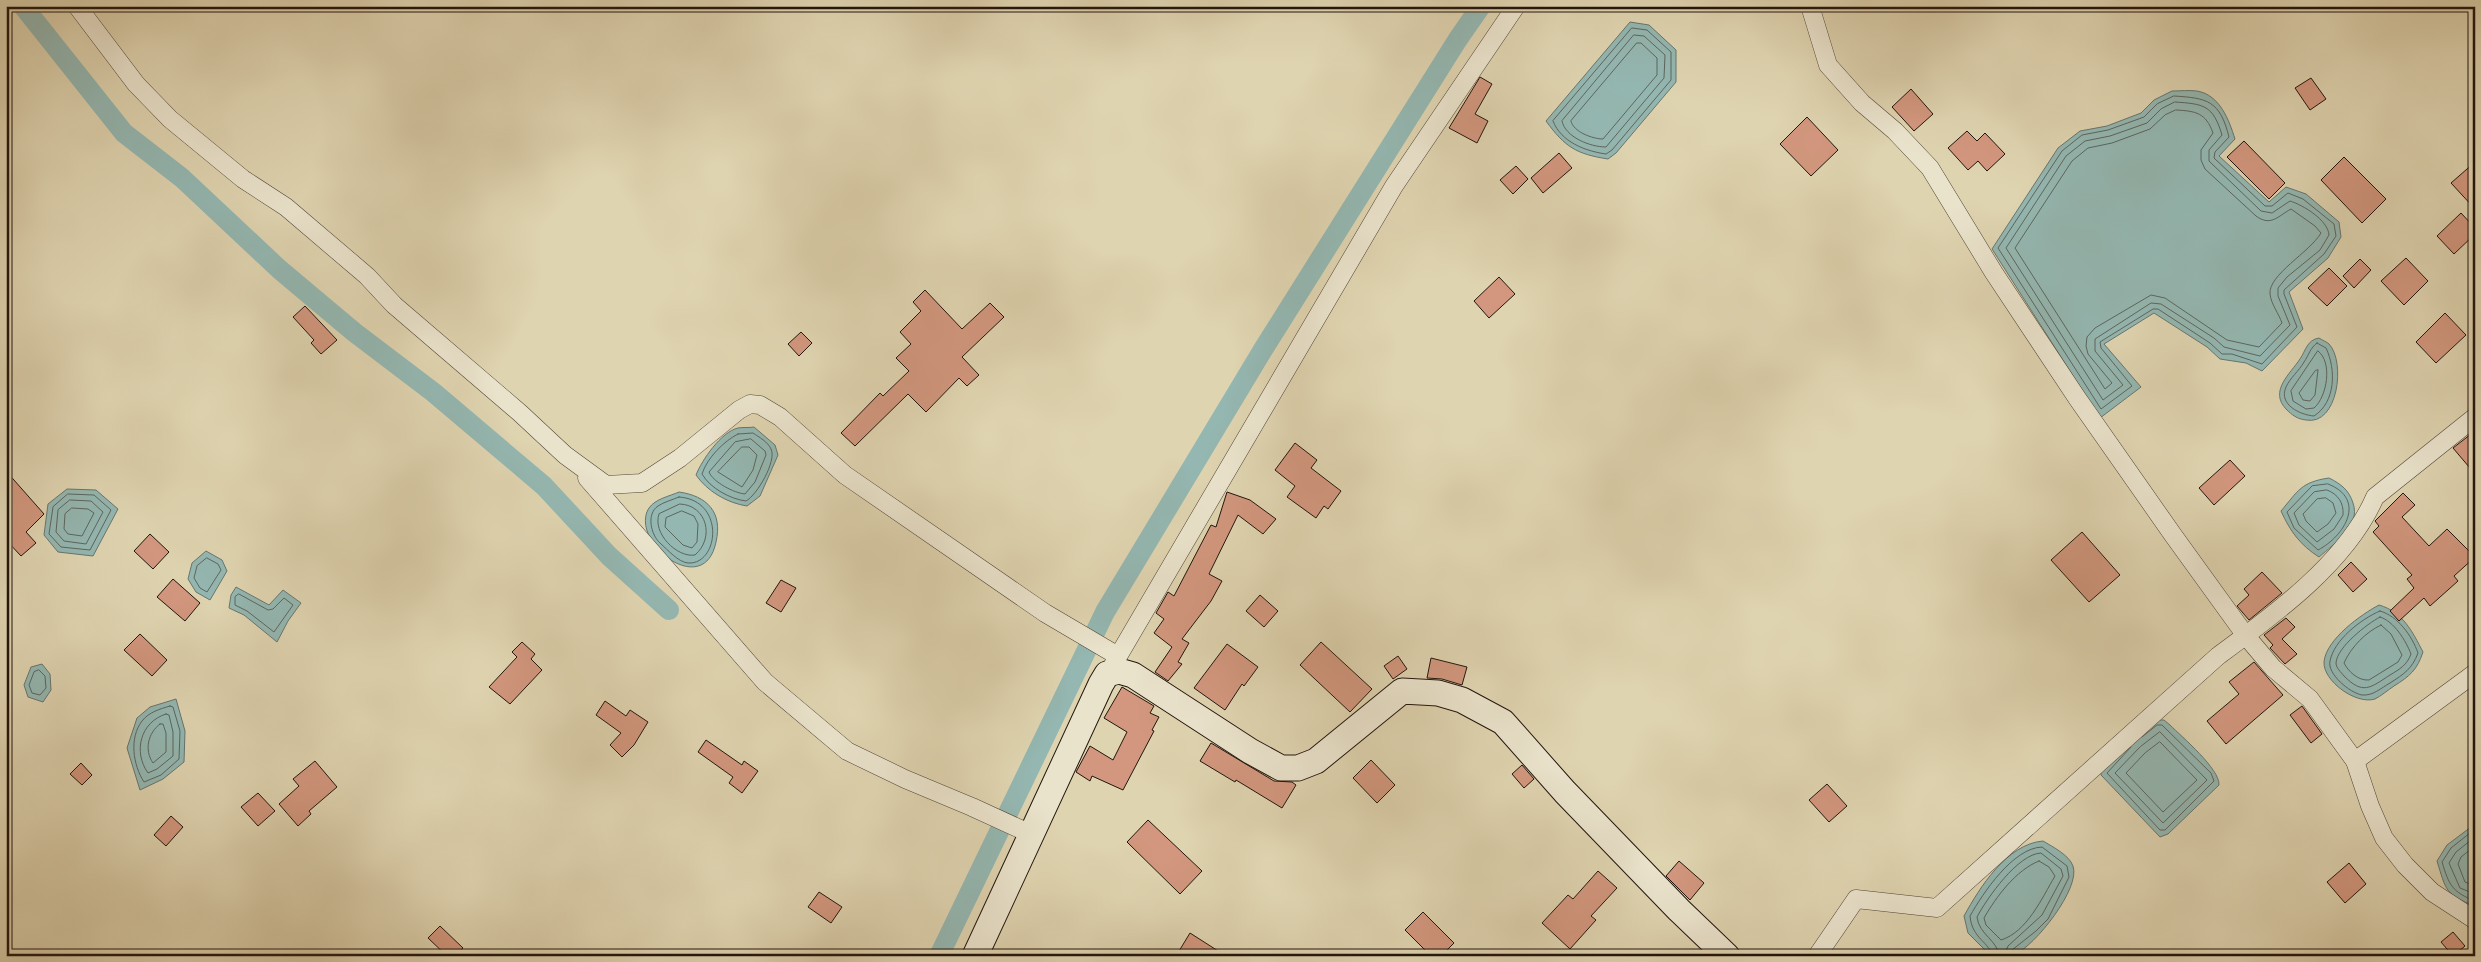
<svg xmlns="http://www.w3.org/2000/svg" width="2481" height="962" font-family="'Libre Bodoni',serif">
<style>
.water{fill:#94b7b1;stroke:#66766f}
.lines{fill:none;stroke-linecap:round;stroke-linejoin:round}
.shore{stroke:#5b665f;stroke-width:1}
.canal{stroke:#94b7b1;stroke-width:20}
.building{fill:#d2977e;stroke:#22150d}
.street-casing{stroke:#514536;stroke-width:19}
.secondary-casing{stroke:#22150d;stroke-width:27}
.street{stroke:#eae3cc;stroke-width:18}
.secondary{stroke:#eae3cc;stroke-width:25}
</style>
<rect width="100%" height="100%" fill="#dfd4b0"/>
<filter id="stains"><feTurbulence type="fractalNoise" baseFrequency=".004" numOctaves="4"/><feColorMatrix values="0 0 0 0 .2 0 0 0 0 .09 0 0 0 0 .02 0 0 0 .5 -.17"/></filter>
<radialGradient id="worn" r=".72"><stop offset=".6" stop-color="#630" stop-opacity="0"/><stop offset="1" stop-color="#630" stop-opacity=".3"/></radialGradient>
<g class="water">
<path d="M1630,22L1649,25L1676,50V82L1616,153L1608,159C1576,154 1565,147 1546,121Z"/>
<path d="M2172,91C2180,91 2189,90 2197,91C2220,95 2229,120 2235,139L2219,156L2269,202L2286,187L2306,194L2339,222L2341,237L2328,258L2289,292L2303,329L2262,371L2246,363L2220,359L2207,347L2154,313L2104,344L2141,387L2100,418L1992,249L2058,148L2080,131L2107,126L2141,113L2154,100Z"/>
<path d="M2319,338C2322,340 2327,342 2329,344C2346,362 2338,426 2306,420C2297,419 2292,415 2286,409C2269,391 2290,374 2300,359C2306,350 2307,340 2319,338Z"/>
<path d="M754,427L775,445L778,455L760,496L747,506C727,503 707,491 696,475C702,460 721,432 738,428C743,427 749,428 754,427Z"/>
<path d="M2329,478C2341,484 2349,490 2353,503C2361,526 2335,543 2319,557C2300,545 2290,531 2281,511C2298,491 2301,482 2329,478Z"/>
<polygon points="67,489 96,490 118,509 93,556 58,552 44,535 48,504"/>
<path d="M679,492C707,496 723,512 716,542C704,601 628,541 649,508C655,499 670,496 679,492Z"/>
<polygon points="206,551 222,560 227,571 210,600 196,592 188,579 192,563"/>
<polygon points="236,587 269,605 283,590 301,603 288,621 277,642 244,615 229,608 231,595"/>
<path d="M2379,605C2403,612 2412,631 2423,652C2417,670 2410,676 2394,686C2388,690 2381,696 2375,699C2356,705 2323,681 2324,662C2326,639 2362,614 2379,605Z"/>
<polygon points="42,664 50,674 51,690 43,702 28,697 24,685 31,667"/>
<polygon points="176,699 185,731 184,762 163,779 140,790 127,748 137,718 150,707"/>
<path d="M2156,720H2164L2170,725C2182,737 2220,769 2219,785L2168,834L2160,837L2101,775V770Z"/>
<path d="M2475,824V906C2445,895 2446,890 2437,861L2447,845Z"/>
<path d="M2043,841C2053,847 2069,855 2073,866C2081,888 2035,946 2014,955C2008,958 1997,956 1991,956L1968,933L1964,916C1980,887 2007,844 2043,841Z"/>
</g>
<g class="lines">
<g class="shore">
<path d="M1632,28L1647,30L1671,52V80L1612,150L1606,154C1585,151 1561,142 1553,121Z"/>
<path d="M1634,35L1644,36L1665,55L1664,78L1606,147C1590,147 1565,137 1562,121Z"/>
<path d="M1637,43H1641L1657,58V75L1603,139C1593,139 1573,132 1571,121Z"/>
<path d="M2174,96C2208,98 2220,101 2229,137L2215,152L2214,158L2265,206H2272L2288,193L2303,199L2334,224L2336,236L2324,254L2284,290V294L2297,327L2262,364L2232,354H2222L2210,343L2158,309H2153L2100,342L2101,348L2132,386L2101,409L1998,248L2062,151L2082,135L2108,130L2144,117L2157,104Z"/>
<path d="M2175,102C2204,104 2213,105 2222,135L2209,150V161L2261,211L2272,213L2290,201C2303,205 2328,220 2329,235L2320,250L2287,277L2278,288V296L2290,325L2260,356L2224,347L2214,338L2161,304L2151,303L2095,339V351L2123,385L2103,400L2006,248L2066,156L2085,141L2110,136L2147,123L2161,109Z"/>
<path d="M2176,110C2196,111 2206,113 2213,133L2201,150V160L2205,169L2256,216C2271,227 2278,216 2291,209L2315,226L2321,233C2310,252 2268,275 2270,294C2271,304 2279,314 2282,323L2259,347L2227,340L2165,298L2151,295L2095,328L2087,337L2086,346L2088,354L2112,383L2105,389L2015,248L2072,161L2088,148L2112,143L2150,129L2165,115Z"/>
<path d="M2317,343L2326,348C2336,369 2336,402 2314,416C2301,415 2278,405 2286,387C2290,378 2299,371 2304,362C2309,355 2310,348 2317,343Z"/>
<path d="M2318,351C2333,362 2327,397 2314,408L2306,409L2293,401L2291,391Z"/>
<polygon points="2318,370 2315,395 2310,401 2303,400 2299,393 2315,371"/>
<path d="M738,434L753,433C759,437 768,442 771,449C777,461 757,495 746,501C730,499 710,488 702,474C707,458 724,441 738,434Z"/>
<path d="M751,439L765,451L766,455L755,482L745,494C734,493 713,482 709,472L735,442Z"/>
<polygon points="742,447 749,447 757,455 753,470 742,487 718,472"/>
<path d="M2328,484C2367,499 2345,536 2318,550L2294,528L2287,512L2312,486Z"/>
<path d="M2327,490C2338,494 2344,503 2343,515L2334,529L2317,542L2299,525L2294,513L2314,492Z"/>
<polygon points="68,494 94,495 111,510 90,550 61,547 49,534 53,507"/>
<path d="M679,497C726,500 719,565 688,563C678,562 668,550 660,543C651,535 646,514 658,506C664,502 672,500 679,497Z"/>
<polygon points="2326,498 2333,503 2336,513 2328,524 2317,532 2306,521 2303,514 2317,499"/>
<polygon points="70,500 91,501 103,512 86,544 64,541 56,532 58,510"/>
<path d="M680,504C707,505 715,538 695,555C677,558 652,533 659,514Z"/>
<polygon points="72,508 88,509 94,513 82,536 68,534 64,529 65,514"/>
<polygon points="682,511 694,516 698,524 697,542 692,548 683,545 665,527 666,518"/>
<polygon points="207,558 218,564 221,570 207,592 200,588 194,578 197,566"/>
<polygon points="239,594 268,610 273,609 284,598 293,605 274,632 247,611 235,605 235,597"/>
<path d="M2380,611C2398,616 2412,636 2418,653C2412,669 2404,674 2390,683C2381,688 2373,696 2362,695C2350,693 2327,674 2330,661C2334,640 2361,619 2380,611Z"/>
<path d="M2380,617C2394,621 2406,641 2411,654C2407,665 2400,669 2390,675C2370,688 2363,695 2344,676C2341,672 2336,668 2336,663C2337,647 2367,624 2380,617Z"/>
<path d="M2381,625L2391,634L2402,655L2398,662L2369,680C2358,681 2348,671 2344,663C2351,647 2366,632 2381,625Z"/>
<polygon points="39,670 45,676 46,688 40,695 32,693 29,685 34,672"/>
<path d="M170,706L173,707L180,731L179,759L161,775L144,782C133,765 129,738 142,721C149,712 160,709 170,706Z"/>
<path d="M166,714L169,715L173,732V756L157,769L148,773C133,752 140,722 166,714Z"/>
<path d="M160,724H163L166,733V752L153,763C144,750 148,733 160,724Z"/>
<polygon points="2160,732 2207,780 2163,823 2115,773 2140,747"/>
<polygon points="2160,742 2197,780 2163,812 2126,773 2145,753"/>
<polyline points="2131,747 2107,773 2160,830 2165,830 2214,781 2211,773 2162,725 2157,725 2142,737"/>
<path d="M2475,829L2451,848L2442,862C2449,885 2452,892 2475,901"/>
<polyline points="2475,837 2456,852 2449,863 2460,888 2475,894"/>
<polyline points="2475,846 2461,857 2458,864 2465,882 2475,886"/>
<path d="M2039,861L2049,867L2055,876C2042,898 2027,932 2001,940L1986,925L1984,918C1996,897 2016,870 2039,861Z"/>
<path d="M1992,956C1990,942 1972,939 1970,916C1983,893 2013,848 2042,847L2067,866L2069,877L2048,919L2036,931L2012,950L2011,956"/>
<path d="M1999,956C1998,940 1979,935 1977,917C1987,898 2018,854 2041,853L2061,869L2063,876L2042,915L2008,946L2004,956"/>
</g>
<g class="canal">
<polyline points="23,6 124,133 182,178 279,269 354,332 433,392 544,486 609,556 669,610"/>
<polyline points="939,956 1105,612 1264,348 1458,39 1481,6"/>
</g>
</g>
<g class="building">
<polygon points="1480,77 1492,84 1475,114 1488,121 1477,143 1449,128"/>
<polygon points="2311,78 2326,99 2310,110 2295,88"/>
<polygon points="1911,89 1933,114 1914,131 1892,107"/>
<polygon points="1807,117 1838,150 1811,176 1780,144"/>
<polygon points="1967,131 1977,141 1985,133 2005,154 1987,171 1978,161 1968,170 1948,148"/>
<polygon points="2244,141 2285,183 2269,199 2227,157"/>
<polygon points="1559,153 1572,168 1543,193 1531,178"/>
<polygon points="2344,157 2386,199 2362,223 2321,180"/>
<polygon points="2475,162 2475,209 2451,183"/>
<polygon points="1516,166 1528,179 1513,194 1500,180"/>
<polygon points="2461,213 2475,228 2475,234 2454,254 2437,236"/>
<polygon points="2406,258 2428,281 2404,305 2381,281"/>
<polygon points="2360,259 2371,270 2354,288 2343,276"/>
<polygon points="2329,268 2347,286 2327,306 2308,288"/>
<polygon points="1499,277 1515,294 1489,318 1474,301"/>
<polygon points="925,290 962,329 990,303 1004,317 962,357 979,375 967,386 959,378 926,412 908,394 855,446 841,433 880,393 883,396 909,371 896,358 911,344 900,332 921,311 913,302"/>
<polygon points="305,306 337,340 321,354 311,343 314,340 293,317"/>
<polygon points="2445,313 2466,335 2436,363 2416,342"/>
<polygon points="801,332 812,343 799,356 788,344"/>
<polygon points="2475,431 2475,474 2453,448"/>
<polygon points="1295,443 1317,460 1311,468 1341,491 1328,509 1324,506 1316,518 1287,497 1295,486 1275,470"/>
<polygon points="2230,460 2245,476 2214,505 2199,488"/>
<polygon points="6,471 44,514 26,532 36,543 21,556 6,540"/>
<polygon points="1227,492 1250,500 1276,519 1263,534 1238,515 1209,574 1222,581 1211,601 1182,639 1189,643 1178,662 1182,664 1168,681 1155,672 1172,647 1154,633 1164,619 1156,613 1168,592 1174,596 1211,525 1216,527"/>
<polygon points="2403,493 2415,505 2402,517 2429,546 2447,529 2475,557 2454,576 2458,581 2430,606 2424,598 2399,621 2390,611 2414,588 2407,579 2412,575 2373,532 2379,526 2375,521"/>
<polygon points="2082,532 2120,575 2089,602 2051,560"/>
<polygon points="150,534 169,552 153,569 134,551"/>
<polygon points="2351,562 2367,579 2353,592 2338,575"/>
<polygon points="2262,572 2282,593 2249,620 2237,606 2249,595 2244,589"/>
<polygon points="173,579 200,603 185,621 157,597"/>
<polygon points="781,580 796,588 781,612 766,603"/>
<polygon points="1260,595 1278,611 1264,627 1246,611"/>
<polygon points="2286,618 2295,627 2282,639 2297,654 2285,664 2270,648 2273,645 2264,635"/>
<polygon points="140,634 167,660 152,676 124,650"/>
<polygon points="522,642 535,654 531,659 542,670 510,704 489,687 517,657 512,652"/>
<polygon points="1321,642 1372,689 1350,712 1300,665"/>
<polygon points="1227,644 1258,667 1244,686 1242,684 1225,710 1194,688"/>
<polygon points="1398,656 1407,669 1393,679 1384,666"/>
<polygon points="1431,658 1467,667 1462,685 1442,679 1427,678"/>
<polygon points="2254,662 2283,695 2226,744 2207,721 2239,694 2229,682"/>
<polygon points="1122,687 1154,706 1150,713 1159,717 1152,730 1154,731 1123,790 1092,776 1090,781 1076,772 1090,746 1113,760 1127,732 1104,718"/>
<polygon points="605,701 626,716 630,710 648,722 634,745 622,757 610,745 621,733 596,715"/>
<polygon points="2302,706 2322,734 2311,743 2290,715"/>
<polygon points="706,740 742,765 744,761 758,771 742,793 729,783 733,777 698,752"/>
<polygon points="1211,743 1274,781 1292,782 1296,785 1282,808 1236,780 1235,782 1200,761"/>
<polygon points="1371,760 1395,785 1377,803 1353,778"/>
<polygon points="315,761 337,787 309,811 311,814 298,826 279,804 299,786 293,779"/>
<polygon points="81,763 92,775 82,785 70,774"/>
<polygon points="1522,765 1534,779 1524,788 1512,774"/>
<polygon points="1827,784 1847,806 1829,822 1809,800"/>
<polygon points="258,793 275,811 258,826 241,807"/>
<polygon points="171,816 183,827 166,846 154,835"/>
<polygon points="1148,820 1202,871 1180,894 1127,842"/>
<polygon points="1679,861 1704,883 1690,900 1666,876"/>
<polygon points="2349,863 2366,884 2345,903 2327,882"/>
<polygon points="1598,871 1617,888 1591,916 1596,920 1570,949 1542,923 1568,895 1573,899"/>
<polygon points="819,892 842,907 831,923 808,907"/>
<polygon points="1423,912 1454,943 1441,956 1431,956 1405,930"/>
<polygon points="440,926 463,948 455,956 447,956 428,938"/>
<polygon points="2453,932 2465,946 2453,956 2441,942"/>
<polygon points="1190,933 1226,956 1176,956"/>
</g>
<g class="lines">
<defs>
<g id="street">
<polyline points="77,6 136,84 170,119 243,179 286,207 367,276 394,305 520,413 565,455 606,485 642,483 680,458 739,410 750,404 760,405 780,417 845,475 1045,613 1118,656"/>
<polyline points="1810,6 1828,65 1862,103 1895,131 1930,168 1994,273 2077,398 2173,535 2246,636 2273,668 2310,699 2355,761 2370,806 2384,838 2405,865 2432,892 2475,920"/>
<polyline points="587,478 765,682 847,751 905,779 972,807 1031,834"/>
<polyline points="1113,665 1394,186 1516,6"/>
<polyline points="2355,761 2475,673"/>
<path d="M1817,956L1856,899L1937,908L2218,656C2274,615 2347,562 2375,497L2475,417"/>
</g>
<polyline id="secondary" points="975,956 1101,684 1107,674 1119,671 1133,675 1250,751 1281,768 1298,768 1316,761 1402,691 1438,693 1462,700 1503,722 1565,792 1679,910 1727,956"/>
</defs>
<use href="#street" class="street-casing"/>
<use href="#secondary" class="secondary-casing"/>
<use href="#street" class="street"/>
<use href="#secondary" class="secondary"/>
</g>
<rect width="2481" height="962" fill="none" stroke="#dfd4b0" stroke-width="25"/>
<rect x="8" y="8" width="2466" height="947" fill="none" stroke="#22150d" stroke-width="2.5"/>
<rect x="12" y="12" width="2456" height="937" fill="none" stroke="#22150d"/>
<rect width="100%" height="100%" filter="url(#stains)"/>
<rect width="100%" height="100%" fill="url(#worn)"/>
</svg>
